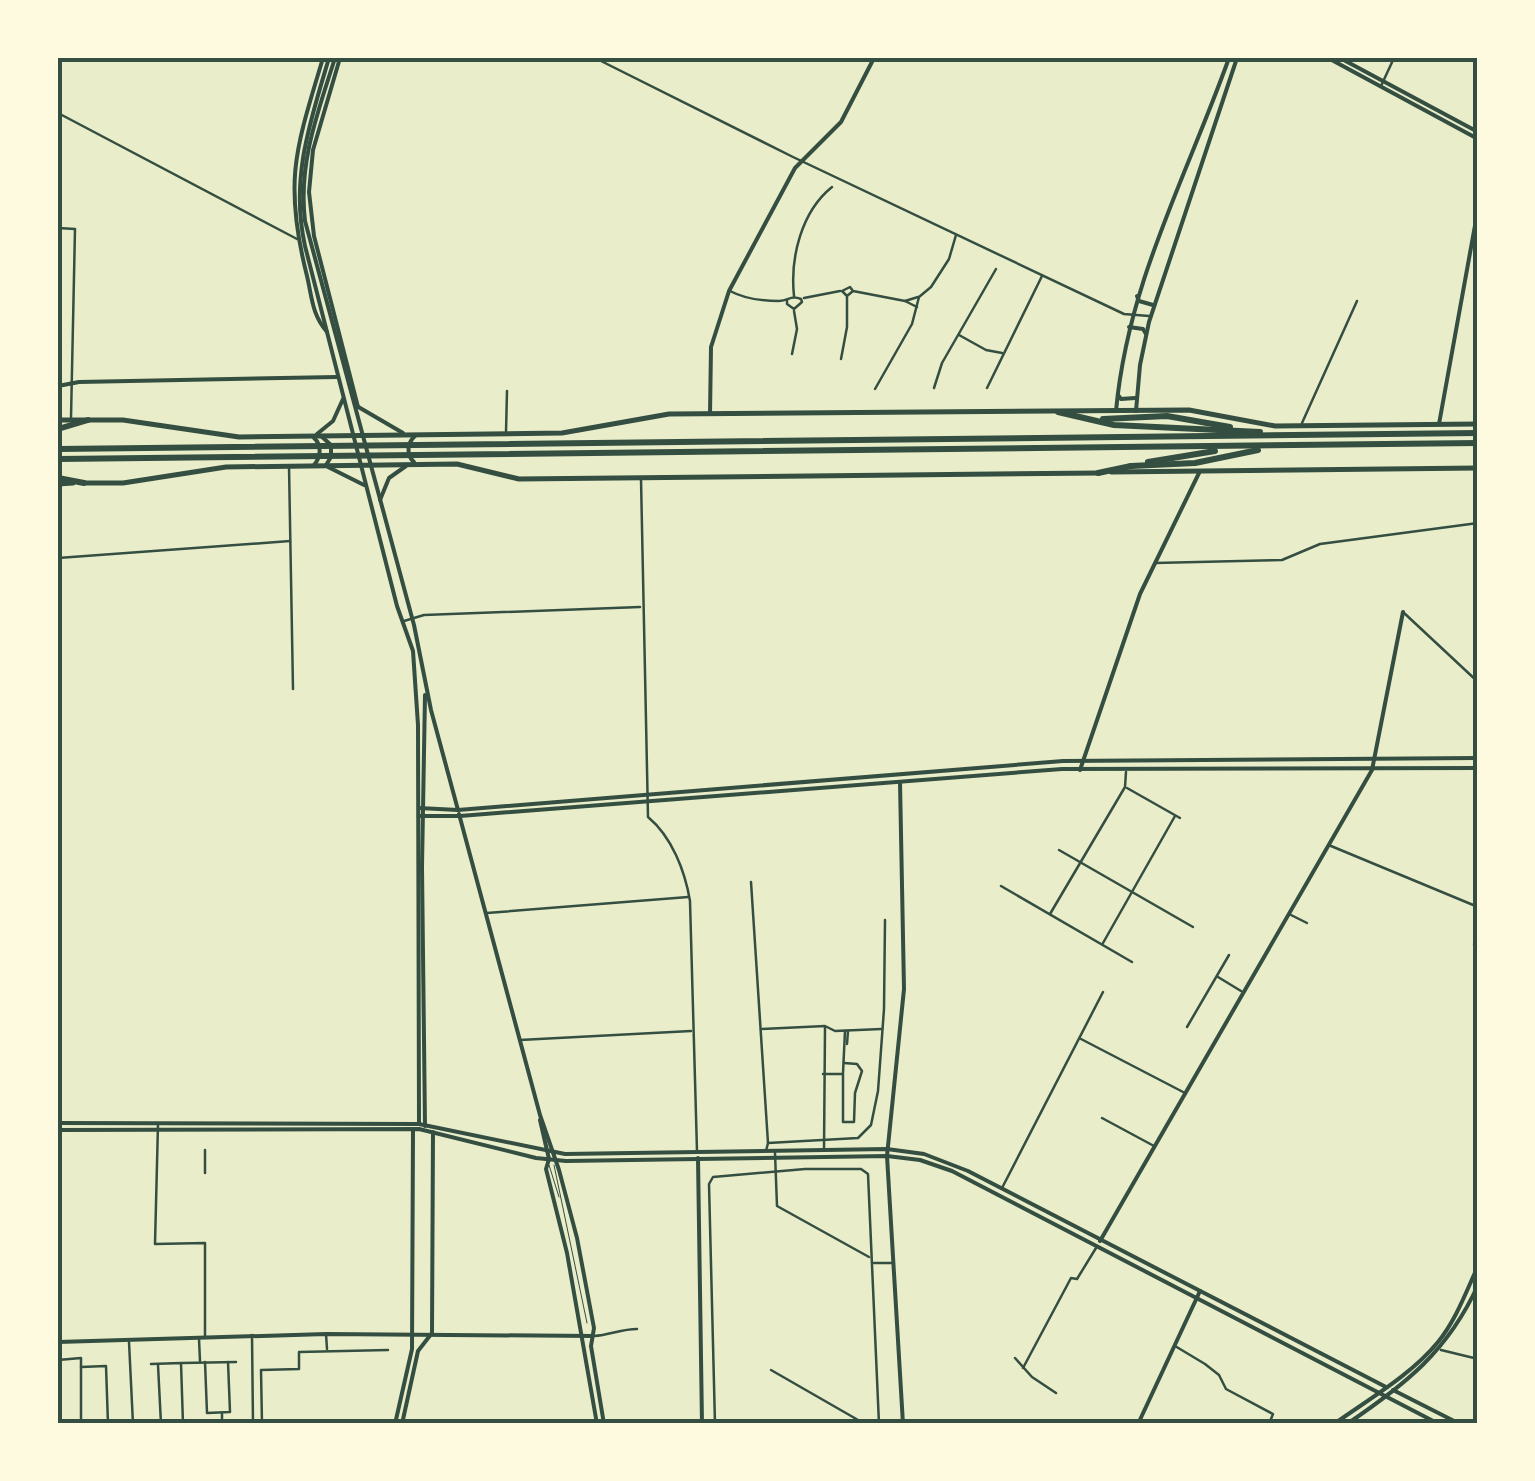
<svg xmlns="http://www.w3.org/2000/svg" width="1535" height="1481" font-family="'Archivo Narrow',sans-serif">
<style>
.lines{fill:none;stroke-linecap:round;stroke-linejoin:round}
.service{stroke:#344e41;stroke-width:1}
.minor{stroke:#344e41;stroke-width:2.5}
.tertiary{stroke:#344e41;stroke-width:4}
.secondary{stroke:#344e41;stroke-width:4}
.primary{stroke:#344e41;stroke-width:5}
.motorway{stroke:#344e41;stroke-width:6}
.neatline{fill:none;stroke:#344e41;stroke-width:4}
</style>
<rect width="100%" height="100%" fill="#e9edc9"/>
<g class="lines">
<g class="service">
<polyline points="549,1165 559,1197"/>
<polyline points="554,1165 587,1323"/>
</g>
<g class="minor">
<polyline points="595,58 793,157 1124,314 1149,316"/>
<polyline points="1381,86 1394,58"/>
<polyline points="58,113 297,239"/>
<polyline points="58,228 75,229 71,418"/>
<path d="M730,291C745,299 762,301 779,301C790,300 791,295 801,299L802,302L794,309L787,304V300"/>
<polyline points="853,291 847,296 842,291 850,287 853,291 905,301"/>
<path d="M794,296C790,258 801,212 832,187"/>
<polyline points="804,298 840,291"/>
<polyline points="917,307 905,301 918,297"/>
<polyline points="959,335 986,350 1002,353"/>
<polyline points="792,354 797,329 794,311"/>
<polyline points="841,359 847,327 847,297"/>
<polyline points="934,388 942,363 996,269"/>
<polyline points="987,388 1042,276"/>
<polyline points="875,389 912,324 919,297 931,287 949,259 956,235"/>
<polyline points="1302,423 1357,301"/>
<polyline points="506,432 507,391"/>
<polyline points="289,466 293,689"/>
<path d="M641,479L648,817C672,837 685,871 690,901L697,1151"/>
<polyline points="58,558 290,541"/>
<polyline points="1155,563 1282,560 1320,544 1478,523"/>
<polyline points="1403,612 1478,682"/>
<polyline points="404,621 424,615 640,607"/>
<polyline points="1127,788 1180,818"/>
<polyline points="1331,846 1478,907"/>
<polyline points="1059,850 1193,927"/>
<polyline points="751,882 768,1143 766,1151"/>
<polyline points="1001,886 1132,962"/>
<polyline points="487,913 688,897"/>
<polyline points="1050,914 1125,787 1126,772"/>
<polyline points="1291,915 1307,923"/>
<polyline points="1103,943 1175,816"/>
<polyline points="1474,944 1478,936"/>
<polyline points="1218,977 1241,991"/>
<polyline points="1187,1027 1229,955"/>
<polyline points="761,1029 825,1026 835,1031 881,1029"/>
<polyline points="1081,1039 1185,1093"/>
<polyline points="520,1040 691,1031"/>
<polyline points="847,1044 848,1031"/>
<polyline points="843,1073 845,1031"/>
<polyline points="823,1074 843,1074 843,1122 854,1122 855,1093 862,1071 857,1064 844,1063"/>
<polyline points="1102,1118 1154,1146"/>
<polyline points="158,1124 155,1244 205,1243 205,1336"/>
<polyline points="768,1143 858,1138 871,1125 878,1091 884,1009 885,920"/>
<polyline points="205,1150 205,1173"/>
<polyline points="824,1150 825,1028"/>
<polyline points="775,1153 777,1206 869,1257"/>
<polyline points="1002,1188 1103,992"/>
<polyline points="874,1263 891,1263"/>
<polyline points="326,1334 327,1349"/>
<polyline points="252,1335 253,1424"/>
<path d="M594,1336C610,1335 621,1329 637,1329"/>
<polyline points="199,1339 200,1361"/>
<polyline points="129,1342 133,1424"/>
<polyline points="1175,1346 1205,1364 1219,1375 1226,1389 1273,1414 1269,1424"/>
<polyline points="1441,1350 1478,1359"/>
<polyline points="1015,1358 1032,1377 1056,1393"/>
<polyline points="58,1360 81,1358 81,1424"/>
<polyline points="205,1362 207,1413 230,1412 228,1362"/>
<polyline points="182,1363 236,1362"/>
<polyline points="151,1364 181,1363 183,1424"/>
<polyline points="158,1365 161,1424"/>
<polyline points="81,1367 106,1366 108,1424"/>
<polyline points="1023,1368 1071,1278 1077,1279 1096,1248"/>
<polyline points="771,1370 865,1424"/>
<polyline points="222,1414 222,1424"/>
<polyline points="879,1422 901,1421"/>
<polyline points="262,1424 261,1370 299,1369 299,1352 388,1350"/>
<polyline points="715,1424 709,1184 713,1177 805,1169 861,1169 868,1174 879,1424"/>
</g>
<g class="tertiary">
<path d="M323,58C296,148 283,181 307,276C312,297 312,315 327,332"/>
<polyline points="340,58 313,150 309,192 314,236 358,407"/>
<polyline points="1328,58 1478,139"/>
<polyline points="1340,58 1478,132"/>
<polyline points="58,386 79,382 337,377"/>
<polyline points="710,414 711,347 729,291 795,168 841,122 874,58"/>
<polyline points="1439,424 1478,209"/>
<polyline points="1080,770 1140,594 1200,471"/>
<polyline points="900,782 904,989 887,1156 903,1424"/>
<polyline points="459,814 540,1115 559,1170 577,1238 594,1328 591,1346 604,1424"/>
<polyline points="540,1120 549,1159 546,1169 567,1253 597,1424"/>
<polyline points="698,1158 702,1424"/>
<polyline points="1100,1241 1372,770 1403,612"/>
<polyline points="58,1342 326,1334 593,1336"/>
<polyline points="395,1424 412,1349 413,1129"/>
<polyline points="402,1424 418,1351 432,1333 433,1132"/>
<polyline points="1138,1424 1200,1291"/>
</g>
<g class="secondary">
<path d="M329,58C310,122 290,179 305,246L397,606L413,651L418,725L419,1123"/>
<path d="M335,58C318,112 298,163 305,221L414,625L431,710L458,810"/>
<polyline points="1137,296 1139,301 1153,305"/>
<polyline points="1129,327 1143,329 1146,334"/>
<polyline points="1118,395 1121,399 1135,398"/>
<polyline points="355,405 403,433"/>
<path d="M1116,411C1128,282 1186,178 1229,58"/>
<polyline points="1136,411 1140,365 1149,322 1237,58"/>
<polyline points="317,434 333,421 343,399"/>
<polyline points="321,436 331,445 331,457 326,465"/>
<path d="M414,462C406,455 407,443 415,436"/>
<path d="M314,465C321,457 322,445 314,438"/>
<polyline points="328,467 364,485"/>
<polyline points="380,500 389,478 406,466"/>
<polyline points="425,695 422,867 425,1126"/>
<polyline points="419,808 458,810 1063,761 1478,758"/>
<polyline points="419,816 460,816 1062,769 1478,768"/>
<polyline points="58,1123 419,1124 565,1154 887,1149 924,1154 968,1171 1386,1387"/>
<polyline points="58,1130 419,1129 536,1158 566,1161 887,1156 920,1160 952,1171 1439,1424"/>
<polyline points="1393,1390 1460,1424"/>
<path d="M1334,1424C1369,1399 1411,1375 1438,1342C1456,1320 1466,1292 1478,1266"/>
<path d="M1347,1424C1406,1384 1448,1351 1478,1285"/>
</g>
<g class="primary">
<polyline points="58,420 123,420 239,437 562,433 669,414 1189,410 1275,426 1478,424"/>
<polyline points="1111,472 1478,468"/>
<polyline points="84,483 123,483 226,467 457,464 519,479 1100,473"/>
<polyline points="58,484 73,483"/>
</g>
<g class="motorway">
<polyline points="1058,412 1114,425 1260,432"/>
<polyline points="1103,419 1167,416 1230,427"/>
<polyline points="58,429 88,420"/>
<polyline points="58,449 1478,433"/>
<polyline points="58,459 1478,443"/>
<polyline points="1148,462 1215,451"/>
<polyline points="1131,466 1195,463 1258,450"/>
<polyline points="1098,473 1131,466"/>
<polyline points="58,478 84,483"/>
</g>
</g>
<rect width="1535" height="1481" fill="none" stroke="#fefae0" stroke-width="120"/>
<rect x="60" y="60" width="1415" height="1361" class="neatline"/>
</svg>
